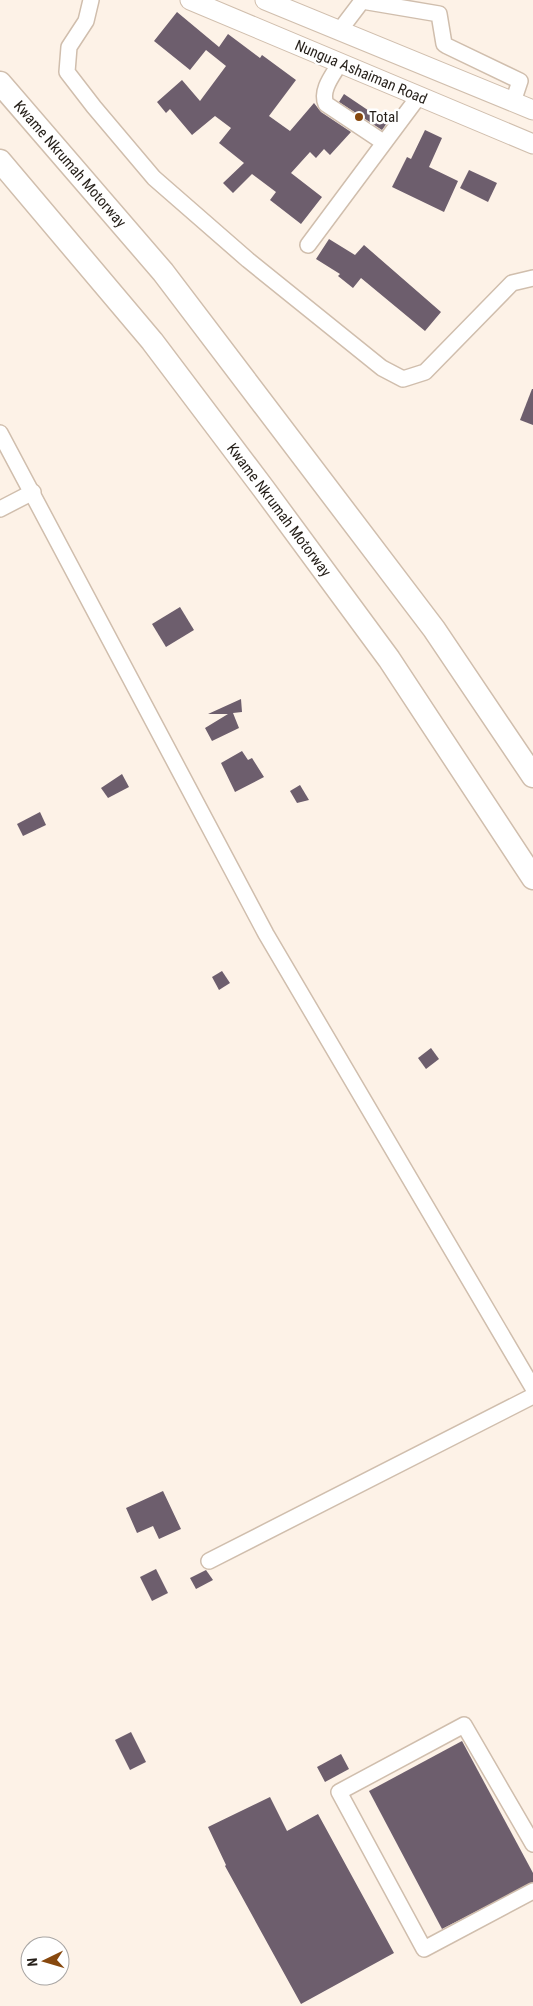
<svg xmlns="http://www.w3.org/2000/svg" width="533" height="2006" font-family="'Roboto Condensed',sans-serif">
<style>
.building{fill:#6d5e6d}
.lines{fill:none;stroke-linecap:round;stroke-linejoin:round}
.minor-casing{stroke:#d0bead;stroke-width:18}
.major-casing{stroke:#d0bead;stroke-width:21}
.highway-casing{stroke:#d0bead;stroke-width:25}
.minor{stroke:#fff;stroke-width:15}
.major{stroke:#fff;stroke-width:19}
.highway{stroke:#fff;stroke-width:22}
.poi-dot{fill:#87480e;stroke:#fff;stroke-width:2}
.labels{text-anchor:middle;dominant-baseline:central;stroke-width:5;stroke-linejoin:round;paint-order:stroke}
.street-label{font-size:15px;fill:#251f19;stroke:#fff}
.poi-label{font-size:15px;fill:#251f19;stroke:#fff;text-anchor:start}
</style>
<rect width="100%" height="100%" fill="#fdf2e7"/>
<g class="building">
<polygon points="177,12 219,47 228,34 260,58 262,55 296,80 269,116 290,131 314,103 321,112 351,132 330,155 324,149 316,158 310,152 291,173 322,197 301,224 270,200 276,192 252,174 233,193 223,183 244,163 219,143 231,128 215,116 192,135 170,109 166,113 157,102 182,80 200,101 226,66 206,50 190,70 154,41"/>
<polygon points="344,94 387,123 382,130 339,102"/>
<polygon points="425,130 442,138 429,167 458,181 444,212 392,187 407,157 411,159"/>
<polygon points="469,170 497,183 488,202 460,188"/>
<polygon points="329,239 355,255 364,245 441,312 425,331 361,278 353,288 338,276 340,274 316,259"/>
<polygon points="532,389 533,389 533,425 520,420"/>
<polygon points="180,607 194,630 166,647 152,624"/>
<polygon points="241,699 242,712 233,713 239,728 212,741 205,728 228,714 208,714"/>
<polygon points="242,751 248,760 252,758 264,777 235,792 221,763"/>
<polygon points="122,774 129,787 108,798 101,788"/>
<polygon points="300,785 309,800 297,803 290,791"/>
<polygon points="40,812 46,825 23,836 17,824"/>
<polygon points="222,971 230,983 219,990 212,977"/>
<polygon points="431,1048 439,1059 426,1069 418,1058"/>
<polygon points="163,1491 181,1529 159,1539 153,1526 137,1533 126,1508"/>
<polygon points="156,1569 168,1593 152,1601 140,1577"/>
<polygon points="206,1570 213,1580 196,1589 190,1578"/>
<polygon points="131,1732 146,1762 130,1770 115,1740"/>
<polygon points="462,1741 533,1873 533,1882 442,1929 369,1791"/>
<polygon points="341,1754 349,1769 325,1782 317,1767"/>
<polygon points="270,1797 287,1831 318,1814 394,1953 301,2004 225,1866 226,1865 208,1827"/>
</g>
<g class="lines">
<defs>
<g id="minor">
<polyline points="91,0 86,21 69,47 67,72 94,107 154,178 248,260 382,368 403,379 425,372 512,283 533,278"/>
<polyline points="340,30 362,1 439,14 444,44 447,46 520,81 513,102"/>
<path d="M340,63C333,75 320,90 326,104L383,142"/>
<polyline points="308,245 419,96"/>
<polyline points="0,433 266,934 533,1388"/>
<polyline points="0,509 33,492"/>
<polyline points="209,1561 533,1396"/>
<polyline points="533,1844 464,1725 339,1792 424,1949 533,1891"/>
</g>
<g id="major">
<polyline points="190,0 533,144"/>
<polyline points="265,0 533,110"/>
</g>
<g id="highway">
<polyline points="0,83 163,272 434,629 533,776"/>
<polyline points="0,161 152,341 263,488 389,659 533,878"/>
</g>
</defs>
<use href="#minor" class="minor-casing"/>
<use href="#major" class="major-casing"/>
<use href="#highway" class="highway-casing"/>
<use href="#minor" class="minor"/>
<use href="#major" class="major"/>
<use href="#highway" class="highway"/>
</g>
<circle class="poi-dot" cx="359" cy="117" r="5"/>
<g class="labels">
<g class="street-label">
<text transform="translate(361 72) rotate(23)">Nungua Ashaiman Road</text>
<text transform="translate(70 164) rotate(49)">Kwame Nkrumah Motorway</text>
<text transform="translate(279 510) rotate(53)">Kwame Nkrumah Motorway</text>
</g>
<g class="poi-label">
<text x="369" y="117">Total</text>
</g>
</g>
<g transform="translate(45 1961) rotate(265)"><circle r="24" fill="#ffffff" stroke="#a8a5a3"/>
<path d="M0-4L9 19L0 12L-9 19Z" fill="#87480e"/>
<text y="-8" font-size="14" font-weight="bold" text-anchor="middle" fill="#251f19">N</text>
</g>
</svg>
